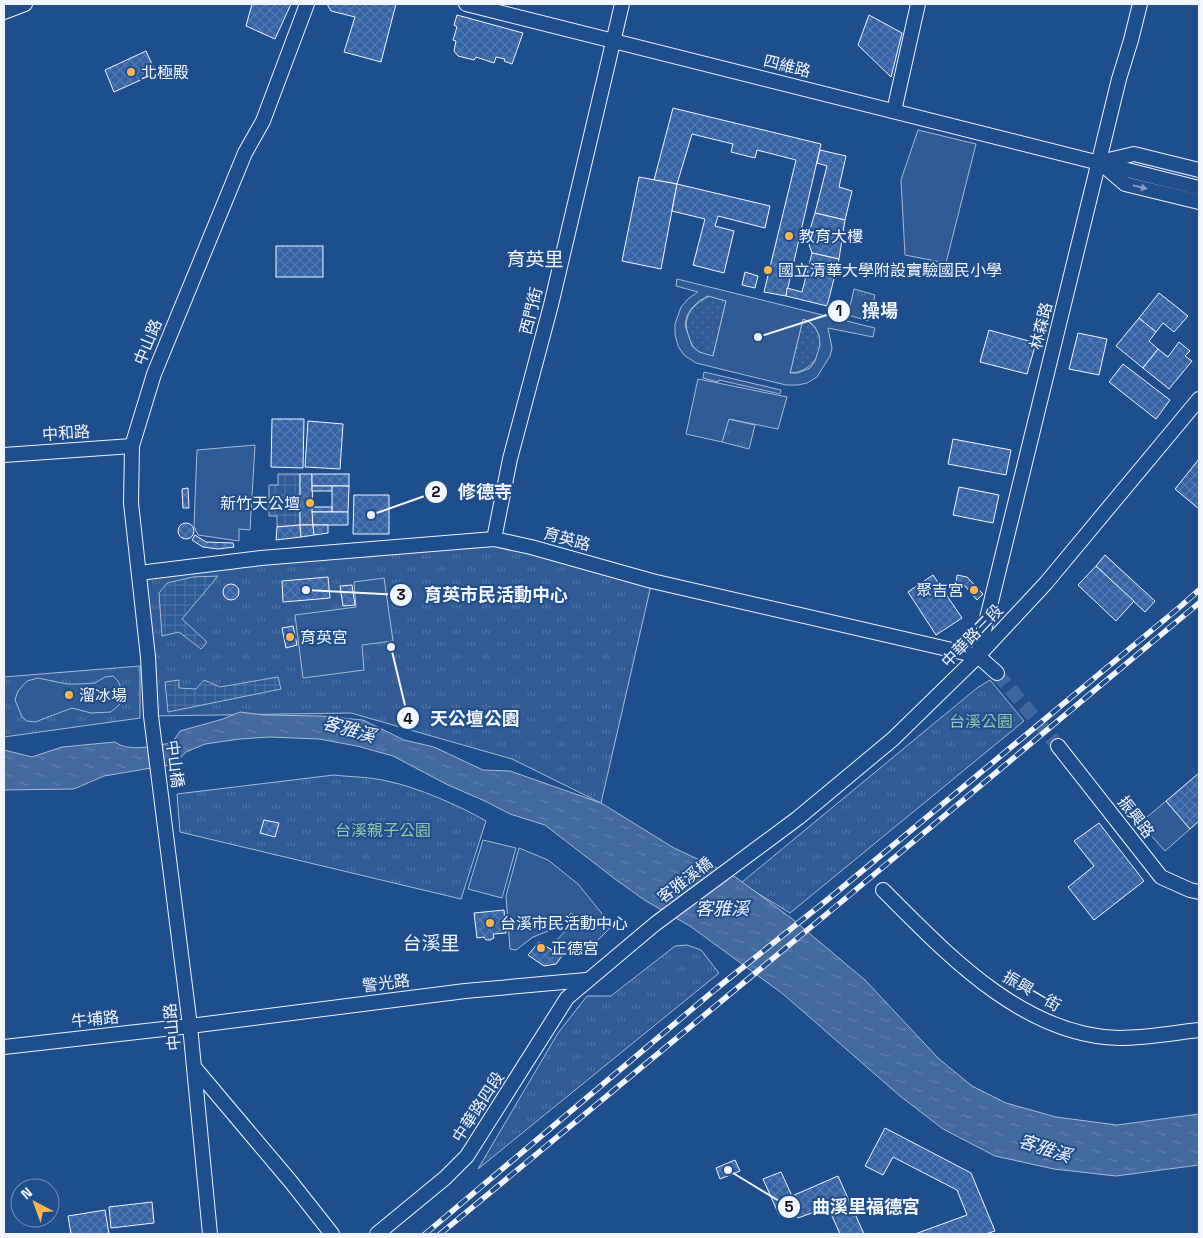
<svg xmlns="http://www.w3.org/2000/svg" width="1203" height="1238" font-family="'Space Grotesk','Noto Sans TC',sans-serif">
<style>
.grass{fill:url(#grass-dots);stroke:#a8bbd7}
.park{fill:url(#park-tufts);stroke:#a8bbd7}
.built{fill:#305b95;stroke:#a8bbd7;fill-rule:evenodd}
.plaza{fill:url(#plaza-grid);stroke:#a8bbd7}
.water{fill:url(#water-ripples);stroke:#a8bbd7}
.building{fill:url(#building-cross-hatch);stroke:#f2f6ff}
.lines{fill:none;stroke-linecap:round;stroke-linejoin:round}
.minor-tunnel{stroke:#3f679d;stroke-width:14;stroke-dasharray:14 7;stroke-linecap:butt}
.minor-casing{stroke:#f2f6ff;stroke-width:16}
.minor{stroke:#1f4e8c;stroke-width:14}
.rail-casing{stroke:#f2f6ff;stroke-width:5.5}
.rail{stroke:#1f4e8c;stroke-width:4;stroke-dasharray:11;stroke-linecap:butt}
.oneway{fill:#7e9ac0}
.poi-dot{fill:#ffb74d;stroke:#1f4e8c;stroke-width:2}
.labels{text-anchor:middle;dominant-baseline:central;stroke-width:4;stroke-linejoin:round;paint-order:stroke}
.street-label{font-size:16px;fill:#f2f6ff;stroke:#1f4e8c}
.poi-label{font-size:16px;fill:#f2f6ff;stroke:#1f4e8c;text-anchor:start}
.park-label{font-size:16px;fill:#97c8a6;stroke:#1f4e8c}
.water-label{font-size:18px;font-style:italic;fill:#f2f6ff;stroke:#1f4e8c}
.quarter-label{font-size:19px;fill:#f2f6ff;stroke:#1f4e8c}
.leader{fill:none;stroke:#f2f6ff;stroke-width:2}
.callout-dot{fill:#f2f6ff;stroke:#1f4e8c;stroke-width:2}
.mark-label{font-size:15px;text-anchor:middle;font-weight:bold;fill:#111}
.callout-label{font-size:18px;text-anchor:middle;font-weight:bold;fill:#f2f6ff;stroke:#1f4e8c;stroke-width:4;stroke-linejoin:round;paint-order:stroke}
</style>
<defs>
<pattern id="grass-dots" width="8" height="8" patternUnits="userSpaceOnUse" patternTransform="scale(1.25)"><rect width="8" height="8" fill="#305b95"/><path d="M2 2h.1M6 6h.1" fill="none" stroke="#4e73a5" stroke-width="1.8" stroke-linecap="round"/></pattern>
<pattern id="park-tufts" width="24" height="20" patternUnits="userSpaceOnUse" patternTransform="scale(1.25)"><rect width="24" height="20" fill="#305b95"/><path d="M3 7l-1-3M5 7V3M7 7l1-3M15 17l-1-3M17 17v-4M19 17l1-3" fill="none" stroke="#4e73a5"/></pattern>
<pattern id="plaza-grid" width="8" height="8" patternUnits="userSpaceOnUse" patternTransform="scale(1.25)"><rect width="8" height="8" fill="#305b95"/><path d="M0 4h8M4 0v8" fill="none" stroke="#4e73a5"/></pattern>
<pattern id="water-ripples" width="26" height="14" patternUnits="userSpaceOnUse" patternTransform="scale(1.25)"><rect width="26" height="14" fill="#446ba0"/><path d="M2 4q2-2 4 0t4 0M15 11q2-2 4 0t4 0" fill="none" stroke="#5f81ae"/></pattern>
<pattern id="building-cross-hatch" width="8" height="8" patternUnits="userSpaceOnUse" patternTransform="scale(1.25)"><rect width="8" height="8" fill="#3563a3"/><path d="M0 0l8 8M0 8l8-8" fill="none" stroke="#537ab1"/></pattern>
</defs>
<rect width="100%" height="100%" fill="#1f4e8c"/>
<g class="grass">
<path d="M709,296L726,301L713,356C708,355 702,354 698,351C692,347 690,341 688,334C682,316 693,305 709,296Z"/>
<path d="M803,319C832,331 822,372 790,373Z"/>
</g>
<g class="park">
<polygon points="854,289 875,295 869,321 848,315"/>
<polygon points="728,419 755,425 749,449 722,442"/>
<polygon points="494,539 652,581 601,803 512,759 351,713 151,716 139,573"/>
<polygon points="140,666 140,718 4,737 4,677"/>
<polygon points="990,680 1024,721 790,913 741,883 977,688"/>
<path d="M334,775C351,777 370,777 387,781C417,787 460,806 486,821L461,899L180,832L177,794Z"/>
<polygon points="687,945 701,950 719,973 478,1169 558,1033 587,996 611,996 675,946"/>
</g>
<g class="built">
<polygon points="918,130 976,144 946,263 905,255 901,180"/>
<path d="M677,279L875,328L873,337L828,328L832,348L830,356L817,377L807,383L798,385H786L696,363L684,355L678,346L675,334V324L681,307L689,298L698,292L676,286ZM708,296L726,301L713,356L699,352L692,346L685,325L687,316L691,309L699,301ZM803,319L810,322L815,327L819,335L820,345L815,361L810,368L798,373H790Z"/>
<polygon points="704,372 781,390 780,394 719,380 718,382 703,378"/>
<polygon points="698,379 787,397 778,429 729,419 722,442 686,434"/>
<polygon points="255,445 250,530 239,529 239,541 198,535 194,526 197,450"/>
<polygon points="384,578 393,641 362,645 364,670 303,678 295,615 356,607 354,582"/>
<polygon points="113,676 118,681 122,690 120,704 111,712 91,713 72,708 35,722 27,721 22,717 15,700 18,691 27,681 38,678 67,684 80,684 95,683 105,677"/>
<polygon points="1166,801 1190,829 1165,851 1140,823"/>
<polygon points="483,840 516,848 502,898 468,889"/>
<polygon points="519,848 548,860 578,884 612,926 594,944 565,955 555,942 577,918 571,913 556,928 533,937 516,950 510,949 506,896"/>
</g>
<g class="plaza">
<polygon points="278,474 300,474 300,525 277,527 277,516 269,516 269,485 278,485"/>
<polygon points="218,576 182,619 207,642 201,649 179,632 162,636 159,593 167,583 193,577"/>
<polygon points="278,677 281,689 168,712 165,682 179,680 179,688 196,689 204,680 220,687"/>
</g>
<path class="water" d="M240,712L264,715L321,716L363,720L404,740L434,747L483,770L510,771L601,803L674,848L734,876L791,918L865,980L939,1059L972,1086L1006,1103L1056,1117L1117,1125L1199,1114V1165L1116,1176L1054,1169L995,1156L943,1129L900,1096L783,994L690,926L646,901L615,879L545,825L510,814L485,801L448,785L393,756L357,746L319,739L269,737L240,739L205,744L186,752L175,764L104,776L74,789L4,790V750L32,757L62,747L115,742C130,753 155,745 172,743L180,731L223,719Z"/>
<g class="building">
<polygon points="252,4 291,4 275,39 246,26"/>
<polygon points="327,4 396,4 381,62 344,52 355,17 331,11"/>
<polygon points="457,15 523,33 512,64 504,61 505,59 496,57 494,63 476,57 474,60 458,56 454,51 456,41 453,40 457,27 454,25"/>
<polygon points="869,15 902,33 891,77 858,45"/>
<polygon points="146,51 156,73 114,92 105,70"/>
<polygon points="673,108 821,144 786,296 764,292 796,160 757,150 755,158 731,152 733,144 692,134 677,184 654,180"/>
<polygon points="820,150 846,156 839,187 852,191 845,220 815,213 827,166 817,163"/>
<polygon points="639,177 677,184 661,269 622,261"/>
<polygon points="677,184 770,206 765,228 718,216 715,226 734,231 724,273 693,265 705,219 672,211"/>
<polygon points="815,213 845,220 839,259 812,253 807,239"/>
<rect x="276" y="246" width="47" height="31"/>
<polygon points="812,253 839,259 827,306 786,296 787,288 802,292"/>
<polygon points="745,272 758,276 755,288 742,285"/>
<polygon points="1159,293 1188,316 1174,332 1163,323 1156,332 1139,318"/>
<polygon points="1139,318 1156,332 1149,341 1158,349 1143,368 1116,346"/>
<polygon points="989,330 1036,343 1027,374 980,362"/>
<polygon points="1078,333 1107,339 1099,375 1069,369"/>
<polygon points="1179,342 1190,351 1185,356 1192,361 1169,389 1143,368 1158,349 1168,357"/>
<polygon points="1123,364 1170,400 1156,419 1109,382"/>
<polygon points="272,419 304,419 303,468 271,467"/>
<polygon points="308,421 343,424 340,469 305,467"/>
<polygon points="953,439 1011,450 1006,475 948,464"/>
<polygon points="1199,459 1199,509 1175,489"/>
<polygon points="300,474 312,474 313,525 300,525"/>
<rect x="312" y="474" width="37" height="12"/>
<polygon points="312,486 332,486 333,491 312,491"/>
<polygon points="332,486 349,486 348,512 332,512"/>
<polygon points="959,487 999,495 993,523 953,515"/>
<polygon points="188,488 189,508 183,508 182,489"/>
<polygon points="354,495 389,495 389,534 353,534"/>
<rect x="312" y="507" width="20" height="5"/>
<polygon points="312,512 348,512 348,525 313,525"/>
<circle cx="186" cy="531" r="8"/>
<polygon points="300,525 301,537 276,540 277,527"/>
<polygon points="300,525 313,525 314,535 301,537"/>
<polygon points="313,525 328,525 328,533 314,535"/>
<polygon points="195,535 206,542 233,543 234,547 218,549 203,547 192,540"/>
<polygon points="1105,555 1155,601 1145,612 1096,566"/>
<polygon points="1096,566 1134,601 1116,621 1078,585"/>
<polygon points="933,575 962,618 936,635 908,592"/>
<polygon points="957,575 967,577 983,594 977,600 965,586 956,585"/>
<polygon points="328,577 330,598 283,602 282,581"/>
<circle cx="231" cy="592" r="8"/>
<polygon points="352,585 355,605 343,606 340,586"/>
<polygon points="293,626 297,645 286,648 282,628"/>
<polygon points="1199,773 1199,821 1190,829 1166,801"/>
<polygon points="264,820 279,823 275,837 260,833"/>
<polygon points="1099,823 1144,881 1094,920 1068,887 1094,866 1074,841"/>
<polygon points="504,910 506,933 493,934 494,938 490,940 486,940 484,937 477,938 474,913"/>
<polygon points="539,942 562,956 556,964 544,966 528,955"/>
<polygon points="885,1128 971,1173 995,1231 986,1234 915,1234 967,1215 957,1190 893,1157 883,1175 865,1166"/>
<polygon points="735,1160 740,1171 720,1179 716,1168"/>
<polygon points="781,1172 792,1196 838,1176 864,1234 840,1234 828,1207 798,1218 794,1209 779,1215 763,1179"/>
<polygon points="152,1202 154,1223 111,1228 109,1207"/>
<polygon points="105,1210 109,1234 71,1234 68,1216"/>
</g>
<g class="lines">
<polyline class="minor-tunnel" points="997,673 1058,746"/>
<defs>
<g id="minor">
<polyline points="466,4 1199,188"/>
<polyline points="4,12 25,4"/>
<polyline points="894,111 918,4"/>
<polyline points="1100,162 1134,154 1199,170"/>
<polyline points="1104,166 1125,184 1199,202"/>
<polyline points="4,455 132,446"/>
<polyline points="494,539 510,459 551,305 622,4"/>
<polyline points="139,573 261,558 494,539 531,547 652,581 978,656 997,673"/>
<polyline points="978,655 1119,79 1131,40 1140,4"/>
<polyline points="1058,746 1161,877 1190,890 1199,892"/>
<path d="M883,890C946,953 1023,1036 1119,1038C1146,1038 1173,1033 1199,1030"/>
<polyline points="4,1047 190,1026 465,991 586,980"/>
<polyline points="194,1067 291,1182 332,1234"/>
<polyline points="210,1234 190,1026 151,716 148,657 131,503 132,446 154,374 245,153 263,121 307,4"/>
<polyline points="377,1234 445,1178 467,1156 567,998 655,924 798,818 893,739 978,656 1046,583 1199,399"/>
</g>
</defs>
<use href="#minor" class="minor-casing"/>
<use href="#minor" class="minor"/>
<defs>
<g id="rail">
<polyline points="425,1234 717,988 832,896 1181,606 1199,590"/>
<polyline points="440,1234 840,903 1199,603"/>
</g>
</defs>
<use href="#rail" class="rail-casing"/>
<use href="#rail" class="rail"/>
</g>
<defs><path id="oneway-solid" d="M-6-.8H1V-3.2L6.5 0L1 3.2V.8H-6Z" transform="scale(1.25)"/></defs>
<use class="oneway" href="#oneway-solid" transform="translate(1140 187) rotate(14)"/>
<g class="poi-dot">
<circle cx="131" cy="72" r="5"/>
<circle cx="789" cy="236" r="5"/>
<circle cx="768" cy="270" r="5"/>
<circle cx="310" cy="503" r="5"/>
<circle cx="974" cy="590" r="5"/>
<circle cx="290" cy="637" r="5"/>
<circle cx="69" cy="695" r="5"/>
<circle cx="490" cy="923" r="5"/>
<circle cx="541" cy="948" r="5"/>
</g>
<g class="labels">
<g class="street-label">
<text transform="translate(787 66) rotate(14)">四維路</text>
<text transform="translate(531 311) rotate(-76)">西門街</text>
<text transform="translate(1041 326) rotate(-76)">林森路</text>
<text transform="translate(148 342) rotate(-68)">中山路</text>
<text transform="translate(66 433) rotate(-4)">中和路</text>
<text transform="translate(567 539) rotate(15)">育英路</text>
<text transform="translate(972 636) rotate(-46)">中華路三段</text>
<text transform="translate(175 764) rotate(83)">中山橋</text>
<text transform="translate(1136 817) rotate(52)">振興路</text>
<text transform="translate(685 880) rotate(-37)">客雅溪橋</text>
<text transform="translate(386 983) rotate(-7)">警光路</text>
<text transform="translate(1032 991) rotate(30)">振興一街</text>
<text transform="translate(95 1019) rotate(-6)">牛埔路</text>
<text transform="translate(172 1027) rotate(-96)">中山路</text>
<text transform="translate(478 1107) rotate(-57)">中華路四段</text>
</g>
<g class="poi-label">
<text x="141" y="72">北極殿</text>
<text x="799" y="236">教育大樓</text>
<text x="778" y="270">國立清華大學附設實驗國民小學</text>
<text x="300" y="503" text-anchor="end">新竹天公壇</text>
<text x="964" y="590" text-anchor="end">聚吉宮</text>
<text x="300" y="637">育英宮</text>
<text x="79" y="695">溜冰場</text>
<text x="500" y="923">台溪市民活動中心</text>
<text x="551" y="948">正德宮</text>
</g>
<g class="park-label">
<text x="981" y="721">台溪公園</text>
<text x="383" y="830">台溪親子公園</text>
</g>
<g class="water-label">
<text transform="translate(349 729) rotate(16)">客雅溪</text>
<text x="722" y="908">客雅溪</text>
<text transform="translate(1045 1148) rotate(18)">客雅溪</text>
</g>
<g class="quarter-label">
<text x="535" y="259">育英里</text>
<text x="431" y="943">台溪里</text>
</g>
</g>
<path class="leader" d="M758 337L839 311M371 515L436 492M306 590L401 595M391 647L408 718M728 1170L789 1207"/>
<g class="callout-dot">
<circle cx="758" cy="337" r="5"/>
<circle cx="371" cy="515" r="5"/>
<circle cx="306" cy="590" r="5"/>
<circle cx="391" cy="647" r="5"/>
<circle cx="728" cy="1170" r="5"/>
<circle cx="839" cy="311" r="12"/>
<circle cx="436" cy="492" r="12"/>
<circle cx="401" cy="595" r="12"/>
<circle cx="408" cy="718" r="12"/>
<circle cx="789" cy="1207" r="12"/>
</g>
<g class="mark-label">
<text x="839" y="316">1</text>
<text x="436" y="497">2</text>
<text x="401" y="600">3</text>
<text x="408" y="724">4</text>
<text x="789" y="1212">5</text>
</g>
<g class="callout-label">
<text x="880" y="317">操場</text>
<text x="485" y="498">修德寺</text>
<text x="496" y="601">育英市民活動中心</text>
<text x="475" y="725">天公壇公園</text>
<text x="866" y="1213">曲溪里福德宮</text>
</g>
<rect width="1203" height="1238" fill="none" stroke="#f2f6ff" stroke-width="10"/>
<g transform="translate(35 1203) rotate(319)"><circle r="24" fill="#1f4e8c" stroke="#7391ba"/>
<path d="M0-4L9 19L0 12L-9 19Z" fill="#ffb74d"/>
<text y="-8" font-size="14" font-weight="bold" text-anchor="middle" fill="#f2f6ff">N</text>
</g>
</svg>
